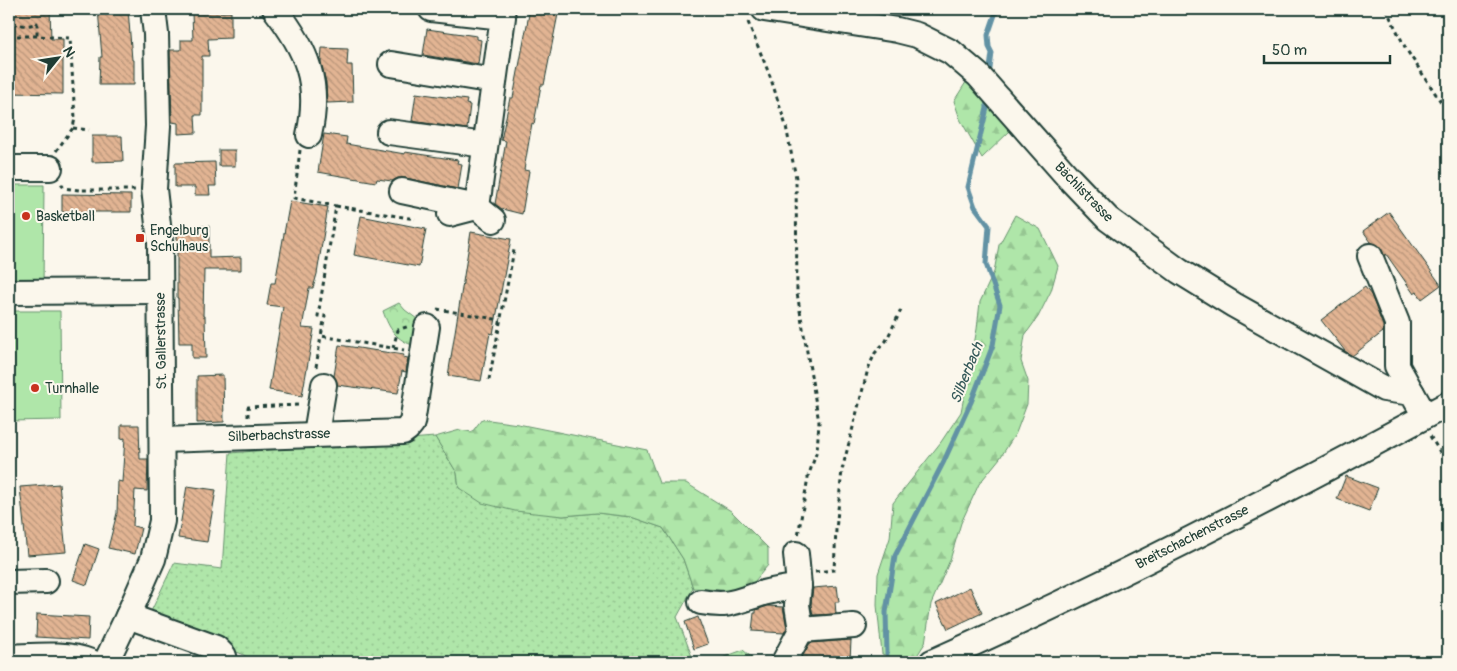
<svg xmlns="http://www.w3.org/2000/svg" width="1457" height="671" font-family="Pangolin,sans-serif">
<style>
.grass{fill:url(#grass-dots);stroke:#67926e}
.forest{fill:url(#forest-firs);stroke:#67926e}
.park{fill:url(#park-crowns);stroke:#67926e}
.garden{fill:#afe6a9;stroke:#67926e}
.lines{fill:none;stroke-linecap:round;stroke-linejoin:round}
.stream{stroke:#6292a4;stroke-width:5}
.building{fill:url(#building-back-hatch);stroke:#1f3d34}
.minor-casing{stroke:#1f3d34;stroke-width:28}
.path{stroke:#1f3d34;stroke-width:3;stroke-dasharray:4 4;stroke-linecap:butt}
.minor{stroke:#fbf7ec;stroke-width:24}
.poi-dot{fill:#c8321e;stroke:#fbf7ec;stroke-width:2}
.labels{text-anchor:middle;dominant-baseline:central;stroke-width:4;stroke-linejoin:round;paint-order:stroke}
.street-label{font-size:14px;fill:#1f3d34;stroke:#fbf7ec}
.poi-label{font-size:14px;fill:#1f3d34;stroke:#fbf7ec;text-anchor:start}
.water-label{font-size:15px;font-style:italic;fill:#355959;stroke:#fbf7ec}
</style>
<defs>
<pattern id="grass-dots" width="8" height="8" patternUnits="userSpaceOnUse" patternTransform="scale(1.25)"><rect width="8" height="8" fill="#afe6a9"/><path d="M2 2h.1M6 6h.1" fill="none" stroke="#96c692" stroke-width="1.8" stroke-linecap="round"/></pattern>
<pattern id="forest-firs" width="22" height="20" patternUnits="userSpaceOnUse" patternTransform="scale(1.25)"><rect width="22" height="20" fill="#afe6a9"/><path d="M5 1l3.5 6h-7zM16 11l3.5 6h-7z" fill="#96c692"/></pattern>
<pattern id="park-crowns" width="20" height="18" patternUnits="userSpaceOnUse" patternTransform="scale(1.25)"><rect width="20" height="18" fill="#afe6a9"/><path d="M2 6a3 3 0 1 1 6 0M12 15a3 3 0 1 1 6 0" fill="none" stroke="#96c692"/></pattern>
<pattern id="building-back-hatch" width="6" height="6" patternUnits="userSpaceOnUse" patternTransform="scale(1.25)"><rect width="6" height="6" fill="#e2b493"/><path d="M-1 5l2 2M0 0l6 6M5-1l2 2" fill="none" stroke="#b79479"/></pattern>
</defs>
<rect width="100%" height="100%" fill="#fbf7ec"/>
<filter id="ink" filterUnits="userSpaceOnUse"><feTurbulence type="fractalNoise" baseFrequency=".02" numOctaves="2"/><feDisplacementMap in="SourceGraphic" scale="10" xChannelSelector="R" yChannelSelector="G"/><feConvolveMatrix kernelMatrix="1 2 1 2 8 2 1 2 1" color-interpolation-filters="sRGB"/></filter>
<g filter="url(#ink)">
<g class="grass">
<polygon points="435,437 457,473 459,488 535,512 563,516 597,513 631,517 663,528 683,559 693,588 677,617 694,662 255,662 242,654 147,620 174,563 222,569 230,453"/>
<polygon points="743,650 757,662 711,662"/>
</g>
<g class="forest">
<polygon points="968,79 1012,129 982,158 960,119 954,101"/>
<polygon points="1015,215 1040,229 1058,266 1051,291 1038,317 1025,335 1021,361 1028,381 1027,404 1016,433 1000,458 979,484 961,523 950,560 931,604 925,643 913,662 904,662 882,654 877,605 878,574 890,538 893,503 941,442 961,412 977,329 980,302 994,272 999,245"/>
<polygon points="482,419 518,424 647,450 659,483 686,483 731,511 768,548 768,565 746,592 693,588 683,559 663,528 631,517 597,513 563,516 515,511 482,503 459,488 457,473 435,437 460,430 472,432"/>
</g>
<path class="park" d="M399,303L405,310L421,322L415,346C396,340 389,329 383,311Z"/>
<g class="garden">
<polygon points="9,185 44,185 43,286 9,285"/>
<polygon points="9,311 60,311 61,420 9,421"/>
</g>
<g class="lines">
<g class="stream">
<polyline points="989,76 992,53 989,47 988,35 997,9"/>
<polyline points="887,654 886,612 895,556 944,461 971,402 993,345 1000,305 986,264 989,226 975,207 968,187 987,108 986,96"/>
</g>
</g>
<g class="building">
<polygon points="9,9 50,9 51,39 63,39 63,94 9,93"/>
<polygon points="98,9 128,9 132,60 134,60 134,85 99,85 100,57 102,57"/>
<polygon points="530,9 559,9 544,85 541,85 534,124 532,123 524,170 529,171 522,214 502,209 495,204 506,141 501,140 510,98 513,98"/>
<polygon points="231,12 231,38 208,39 209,56 202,56 202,115 195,115 196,133 178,134 178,123 172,122 170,50 181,50 181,40 193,40 192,13"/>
<polygon points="427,29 477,36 477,39 481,40 478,64 423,55"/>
<polygon points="322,48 348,49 347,65 352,65 353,102 327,103 326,82 321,63"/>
<polygon points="416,93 467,100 466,104 470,105 467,129 412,121"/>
<polygon points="324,134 347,137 346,144 405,154 405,152 458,160 457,163 462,164 458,189 405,178 398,178 392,181 377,179 376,182 318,172"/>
<polygon points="92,136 122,136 123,161 92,162"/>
<rect x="219" y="150" width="16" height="16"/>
<polygon points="215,162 216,186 209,186 210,195 195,195 195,187 175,187 175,163"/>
<polygon points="62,194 131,195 131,212 62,212"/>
<polygon points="290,201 328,207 317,274 313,288 309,288 302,328 314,329 302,396 269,390 283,307 267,305 271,283 275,283"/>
<polygon points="1389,212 1441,285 1422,299 1417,292 1414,294 1386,254 1385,256 1379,246 1371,242 1363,231"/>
<polygon points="361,216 426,229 419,267 354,255"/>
<polygon points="177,226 209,226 209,258 241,257 241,270 204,270 203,316 205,316 206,358 192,358 192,343 179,343 178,298 177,298"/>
<polygon points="471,232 511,239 493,334 490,333 481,381 448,376"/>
<polygon points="1365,287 1371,295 1383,326 1383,332 1352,356 1345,351 1321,320"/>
<polygon points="339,345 404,355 403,357 408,358 406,372 402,371 398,393 337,385 334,376"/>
<polygon points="223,375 224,422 197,423 197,376"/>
<polygon points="121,425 139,425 140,459 148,459 147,491 135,490 133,526 141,528 135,554 108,548 117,513 118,481 122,482 125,438 121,439"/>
<polygon points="1346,476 1378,488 1369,511 1337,499"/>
<polygon points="59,484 66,552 27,555 20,487"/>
<polygon points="187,486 216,490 207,542 178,538"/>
<polygon points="85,544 99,549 87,585 73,580"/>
<polygon points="837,586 839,602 835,602 836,614 813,615 811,605 813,588"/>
<polygon points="970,587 982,613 948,629 936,604"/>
<polygon points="768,606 783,607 787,628 784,633 752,631 754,613 756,613 756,610"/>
<polygon points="37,614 89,617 88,640 36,637"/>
<polygon points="698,617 708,644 694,649 685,622"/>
<polygon points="851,640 850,661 823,659 822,662 800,661 810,643"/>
</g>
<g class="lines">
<defs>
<g id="minor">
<path d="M275,9C307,50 321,83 309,135"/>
<polyline points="431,9 503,17 477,207 450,214"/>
<polyline points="764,9 897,30 917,35 951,52 978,75 1068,177 1108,219 1179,271 1234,305 1384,389 1412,393 1425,416"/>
<polyline points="391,64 494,81"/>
<polyline points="389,132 485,145"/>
<polyline points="9,168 50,168"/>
<polyline points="402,191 477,207 493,220"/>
<polyline points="1370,256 1397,323 1397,366 1412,393"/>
<polyline points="9,292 160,291"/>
<polyline points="316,434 324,385"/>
<polyline points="162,440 403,432 407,429 412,423 427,327"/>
<polyline points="9,582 46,581"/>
<path d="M701,602C728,607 735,602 760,594C772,590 786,589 799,586"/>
<polyline points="128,616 216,648 224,656 225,662"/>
<polyline points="801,630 854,626"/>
<path d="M9,657C36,656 65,652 91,662"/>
<polyline points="106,662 128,616 153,559 162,521 160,242 154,189 158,126 156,34 153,9"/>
<polyline points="784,662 801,630 797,605 799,586 796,554"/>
<path d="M932,662C1108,584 1279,495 1448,404"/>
</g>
</defs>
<use href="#minor" class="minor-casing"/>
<g class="path">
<polyline points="1386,9 1406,49 1443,105 1448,120"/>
<path d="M9,18L10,23C19,25 28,27 37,23V36"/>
<polyline points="748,22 770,76 786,126 796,178 797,293 819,422 817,451 808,477 798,536"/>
<polyline points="9,36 37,36 70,38 75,118 73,128 56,151"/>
<polyline points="73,128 89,130"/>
<polyline points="300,150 294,198 336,206 318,316 325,316 321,336 404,350"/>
<polyline points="61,184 64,188 79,190 136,190"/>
<polyline points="336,206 415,219"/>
<polyline points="437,309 501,320"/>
<polyline points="393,348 398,330 409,326"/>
<polyline points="316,367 321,336"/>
<polyline points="489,380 514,250"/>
<polyline points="248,417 248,407 301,405"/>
<polyline points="1430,436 1448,465"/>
<polyline points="815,572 834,570 836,530 842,470 868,369 875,353 886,341 901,310"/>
</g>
<use href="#minor" class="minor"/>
</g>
</g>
<g class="poi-dot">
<circle cx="26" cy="216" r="5"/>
<rect x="135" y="233" width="10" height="10" rx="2.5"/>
<circle cx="35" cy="388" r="5"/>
</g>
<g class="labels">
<g class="street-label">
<text transform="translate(1084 192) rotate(46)">Bächlistrasse</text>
<text transform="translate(161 341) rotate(-91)">St. Gallerstrasse</text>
<text transform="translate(279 435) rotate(-2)">Silberbachstrasse</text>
<text transform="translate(1192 537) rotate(-27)">Breitschachenstrasse</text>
</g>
<g class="poi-label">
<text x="36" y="216">Basketball</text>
<text x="150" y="230">Engelburg<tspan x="150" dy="16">Schulhaus</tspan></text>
<text x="45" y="388">Turnhalle</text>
</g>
<g class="water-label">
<text transform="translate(967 373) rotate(-68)">Silberbach</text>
</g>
</g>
<rect width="1457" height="671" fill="none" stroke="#fbf7ec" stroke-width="30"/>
<rect x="15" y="15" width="1427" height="641" fill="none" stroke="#1f3d34" stroke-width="2" filter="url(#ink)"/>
<g transform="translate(58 58) rotate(60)" stroke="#fbf7ec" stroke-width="4" paint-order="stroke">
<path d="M0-4L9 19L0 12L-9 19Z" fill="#1f3d34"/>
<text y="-8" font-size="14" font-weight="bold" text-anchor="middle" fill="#1f3d34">N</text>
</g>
<path d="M1264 55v8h126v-8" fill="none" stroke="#1f3d34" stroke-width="2.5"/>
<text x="1272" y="55" font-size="15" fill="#1f3d34" stroke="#fbf7ec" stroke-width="4" paint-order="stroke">50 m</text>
</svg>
